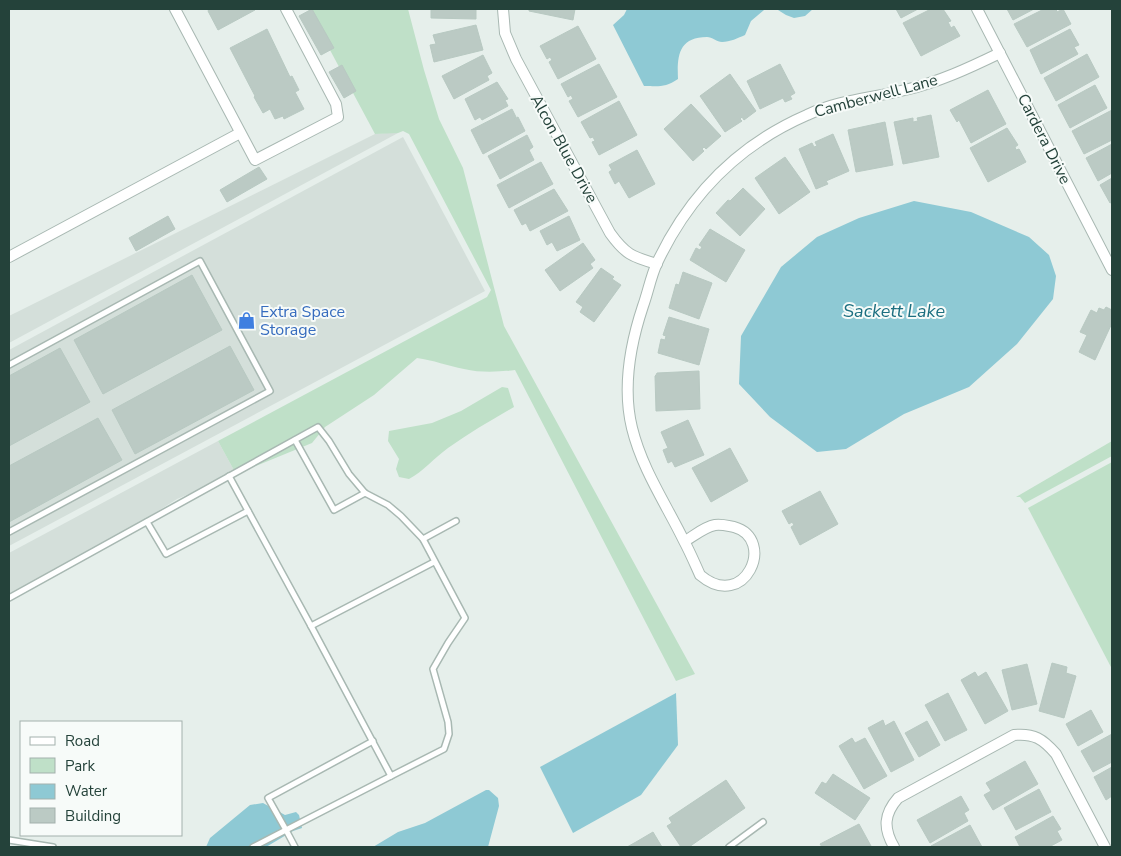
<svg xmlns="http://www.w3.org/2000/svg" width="1121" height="856" font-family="'Nunito Sans',sans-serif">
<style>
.built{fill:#d4dfda}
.green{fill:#bfe0c8}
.water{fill:#8ec9d4}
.building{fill:#bbcac4;stroke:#b8c9c2}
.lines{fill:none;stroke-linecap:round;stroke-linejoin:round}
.lane-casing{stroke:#a8b8b2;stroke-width:8}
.street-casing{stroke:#a8b8b2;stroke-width:12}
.lane{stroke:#fff;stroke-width:5}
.street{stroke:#fff;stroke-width:10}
.labels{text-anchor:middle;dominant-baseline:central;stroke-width:4;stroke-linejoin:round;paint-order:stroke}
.street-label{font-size:16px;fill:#24423a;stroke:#f7fbf9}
.shop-label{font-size:16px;fill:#366cbe;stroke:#f7fbf9;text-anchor:start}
.water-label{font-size:18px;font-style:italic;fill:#1c6f80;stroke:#f7fbf9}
</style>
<rect width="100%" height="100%" fill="#e6efeb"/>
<g class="built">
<polygon points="398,132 398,133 9,343 9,316 375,134"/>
<polygon points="403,137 485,291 9,546 9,350"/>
<polygon points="218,441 236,474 177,499 58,574 9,601 9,553"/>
</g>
<g class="green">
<path d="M308,9H408L424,70L439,119L463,168L504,326L695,674L676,681L515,370C498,372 481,373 464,369C448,366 433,360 417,358L374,395L325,427L312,443L236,474L218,441L487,297L491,290L409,134L403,131L398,133L375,134Z"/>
<path d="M502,387L508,388L514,407C492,420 469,433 448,448C434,458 424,471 409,479L399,477L396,469L399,459L388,441L389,431L432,423L461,411Z"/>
<polygon points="1112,441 1112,456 1025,503 1020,497 1016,497"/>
<polygon points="1112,462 1112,669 1028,508"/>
</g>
<g class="water">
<path d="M627,9H813L805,16L794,18L786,15L778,10H764L751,21L745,35C738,38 730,42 722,42C717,42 712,37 707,37C678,37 677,57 678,79C665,88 658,86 644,86L613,25L624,15Z"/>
<polygon points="914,201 971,212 1029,237 1049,255 1056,276 1053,299 1017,344 969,387 904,414 846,449 817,452 770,417 739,384 741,336 781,267 817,237 859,218"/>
<polygon points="676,693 678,745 641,795 573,833 540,767"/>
<polygon points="486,790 489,790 498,798 499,806 488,847 373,847 398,832 425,823"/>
<polygon points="263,803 285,815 296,812 299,815 302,828 293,831 266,847 206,847 210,838 250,805"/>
</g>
<g class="building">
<polygon points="209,9 254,9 255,10 218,30 208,11"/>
<polygon points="312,9 334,48 321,55 299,16"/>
<polygon points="427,9 476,9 476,19 431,18 431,9"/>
<polygon points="529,9 575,9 573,20 529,11"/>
<polygon points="896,9 918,9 901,18"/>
<polygon points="931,9 943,9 951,21 948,22 951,28 954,26 960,36 921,56 903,23"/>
<polygon points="1007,9 1034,9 1013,20"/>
<polygon points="1044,9 1056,9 1057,12 1063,9 1071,24 1027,47 1014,24"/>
<polygon points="476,25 483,50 434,62 430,45 436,44 433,35"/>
<polygon points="578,26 596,59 558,79 549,62 552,60 550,57 547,59 540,46"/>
<polygon points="267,29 290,77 292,76 299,90 295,92 304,109 284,119 283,116 275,119 270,109 263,113 254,97 255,96 230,48"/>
<polygon points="1070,29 1079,45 1074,47 1078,54 1041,74 1030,50"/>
<polygon points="1087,54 1099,77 1056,101 1044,78"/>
<polygon points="483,55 492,73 487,76 489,80 454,99 442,76"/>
<polygon points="599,64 617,97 578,117 569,101 573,99 571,95 568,97 561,84"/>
<polygon points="780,64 795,93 790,96 792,99 785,102 783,98 760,109 747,81"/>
<polygon points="342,65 356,91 344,98 329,72"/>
<polygon points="730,74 756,111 744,120 742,117 740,119 742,121 725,132 700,96"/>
<polygon points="497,82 508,99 505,100 508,106 482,120 480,117 475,120 465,99"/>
<polygon points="1095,85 1107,108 1070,128 1058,105"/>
<polygon points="988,90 1006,124 971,143 959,120 957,122 950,110"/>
<polygon points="619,101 637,135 599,155 592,142 595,141 593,137 590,138 581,122"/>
<polygon points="691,104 721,136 706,149 704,147 702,149 704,151 693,161 664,129"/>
<polygon points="512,109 516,117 514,119 518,117 525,131 483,154 471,130"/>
<polygon points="1112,110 1112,140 1084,154 1072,131"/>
<polygon points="931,115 939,157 903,164 894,122 913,118 913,122 918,121 917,118"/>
<polygon points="885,122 893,165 856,172 848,130"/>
<polygon points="1007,128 1018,145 1015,147 1016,150 1019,149 1026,162 988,182 970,148"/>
<polygon points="833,134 849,171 826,181 828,184 816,189 799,149 812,143 814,147 817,146 815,142"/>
<polygon points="527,135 533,147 529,150 534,160 500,179 488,156"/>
<polygon points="1112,144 1112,173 1098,181 1086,158"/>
<polygon points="637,150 655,184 629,198 619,181 615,184 609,172 612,170 609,165"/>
<polygon points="785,157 810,192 779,214 755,178"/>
<polygon points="541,162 553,184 509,208 497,185"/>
<polygon points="259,167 267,179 227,202 220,190"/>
<polygon points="1112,178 1112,202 1110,203 1100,185"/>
<polygon points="743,188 765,209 740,236 716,213 728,200 730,201"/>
<polygon points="554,189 568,211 530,231 526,223 522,225 514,210"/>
<polygon points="168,216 175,229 136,251 129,238"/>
<polygon points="569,216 580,240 557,251 552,242 547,245 540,231"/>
<polygon points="710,229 745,250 726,282 690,260 696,248 700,250 702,247 699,245"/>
<polygon points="583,243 595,260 590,264 593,268 560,291 545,270"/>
<polygon points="601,268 614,277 612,279 621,285 594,322 580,312 583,307 576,302"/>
<polygon points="683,272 712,283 699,319 669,308 676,284 679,285"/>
<polygon points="192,275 222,330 103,394 74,340"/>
<polygon points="1106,307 1112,310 1112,323 1095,360 1079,352 1087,335 1080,332 1091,310 1097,313 1099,308 1104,310"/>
<polygon points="669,317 709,329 699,365 658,353 661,339 665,340 666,336 663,335"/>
<polygon points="230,346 254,390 135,454 112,410"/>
<polygon points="60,348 90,402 9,446 9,376"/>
<polygon points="699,371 700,409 656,411 655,376 656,375 657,373"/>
<polygon points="98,418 122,460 9,522 9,466"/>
<polygon points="688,420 704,455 675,467 672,461 668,463 663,450 668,448 661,432"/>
<polygon points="730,448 748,481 711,502 692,468"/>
<polygon points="820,491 838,524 800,545 791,527 794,525 792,522 789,524 782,511"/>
<polygon points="1052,663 1067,667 1066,673 1076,676 1064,718 1039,711"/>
<polygon points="1027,664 1037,704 1012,710 1002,670"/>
<polygon points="975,672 978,677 986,672 1008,711 985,724 961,680"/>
<polygon points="948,693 967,730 945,741 925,705"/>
<polygon points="1091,710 1103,732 1078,746 1066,724"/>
<polygon points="883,720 885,726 894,721 914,760 891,772 868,728"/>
<polygon points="927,721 940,745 919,757 905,733"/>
<polygon points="1112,734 1112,762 1093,772 1081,751"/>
<polygon points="852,738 855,743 865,738 887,776 864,789 839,746"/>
<polygon points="1025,761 1038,784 993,810 984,795 991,791 986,783"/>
<polygon points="1112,767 1112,796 1106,800 1094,777"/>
<polygon points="833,774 870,798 855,820 815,793 822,782 826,784"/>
<polygon points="726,780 745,808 689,847 681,847 667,826 672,823 669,818"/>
<polygon points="1039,789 1051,812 1016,830 1004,808"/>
<polygon points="961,796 969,810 964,813 968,821 930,843 917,820"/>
<polygon points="1053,816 1061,829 1057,831 1062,840 1049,847 1020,847 1015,837"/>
<polygon points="859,824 871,846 822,847 820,844"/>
<polygon points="970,825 982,847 931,847 931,846"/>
<polygon points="653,832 662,847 627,847 636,842"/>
</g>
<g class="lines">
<defs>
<g id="lane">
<polyline points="9,365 200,261 270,391 9,532"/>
<polyline points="295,440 334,510 365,493"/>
<polyline points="229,476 311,626 434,562"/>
<polyline points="147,522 166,554 248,511"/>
<polyline points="423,539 456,521"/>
<polyline points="9,598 318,427 329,441 349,474 365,493 388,505 401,516 423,539 465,618 448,643 433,669 448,722 449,734 444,749 391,776 311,626"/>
<polyline points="373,741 268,798 286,830 391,776"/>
<polyline points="9,840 53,847"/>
<polyline points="253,847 286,830 295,847"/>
<polyline points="729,847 763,822"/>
</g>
<g id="street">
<polyline points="175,9 255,160 338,117 336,104 286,9"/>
<path d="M503,9L505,33L516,59L610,233C625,254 632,257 657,264"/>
<polyline points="977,9 1112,270"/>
<polyline points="9,257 240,133"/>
<path d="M685,541C694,536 704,527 715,525C722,524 728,526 734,527C777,539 745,613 700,575C695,564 690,552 684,541C666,504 642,469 632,428C622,387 630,345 643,306C648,292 651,276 657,263C689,195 738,145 807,115C838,100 872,98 905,90C939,82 969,68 1000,53"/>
<path d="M894,847C883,828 884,814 898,798L1014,735C1034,733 1043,739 1056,754L1105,847"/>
</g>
</defs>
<use href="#lane" class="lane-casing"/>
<use href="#street" class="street-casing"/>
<use href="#lane" class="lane"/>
<use href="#street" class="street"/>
</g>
<defs>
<symbol id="shop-bare" viewBox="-9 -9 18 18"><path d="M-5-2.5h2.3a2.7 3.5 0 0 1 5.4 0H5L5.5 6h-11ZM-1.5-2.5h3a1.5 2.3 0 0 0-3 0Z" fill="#3f7fe0" stroke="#f7fbf9" stroke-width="2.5" paint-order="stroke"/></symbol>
</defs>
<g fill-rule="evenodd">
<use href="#shop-bare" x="234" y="308" width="25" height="25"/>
</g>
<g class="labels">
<g class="street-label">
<text transform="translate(876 96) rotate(-15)">Camberwell Lane</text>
<text transform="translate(1044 139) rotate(63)">Cardera Drive</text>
<text transform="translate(564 149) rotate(61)">Alcon Blue Drive</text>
</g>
<g class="shop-label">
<text x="260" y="312">Extra Space<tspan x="260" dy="18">Storage</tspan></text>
</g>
<g class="water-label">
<text x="894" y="311">Sackett Lake</text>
</g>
</g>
<rect width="1121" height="856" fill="none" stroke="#24423a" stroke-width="20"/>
<rect x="20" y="721" width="162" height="115" fill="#f7fbf9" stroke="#a3b1ad"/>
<rect x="30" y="737" width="25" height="8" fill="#ffffff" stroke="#a3b1ad"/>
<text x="65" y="746" font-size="15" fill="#24423a">Road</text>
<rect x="30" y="758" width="25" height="15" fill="#bfe0c8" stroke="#a3b1ad"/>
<text x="65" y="771" font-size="15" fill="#24423a">Park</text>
<rect x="30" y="784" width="25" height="15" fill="#8ec9d4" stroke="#a3b1ad"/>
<text x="65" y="796" font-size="15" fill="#24423a">Water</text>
<rect x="30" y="808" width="25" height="15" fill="#bbcac4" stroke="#a3b1ad"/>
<text x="65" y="821" font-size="15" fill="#24423a">Building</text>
</svg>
